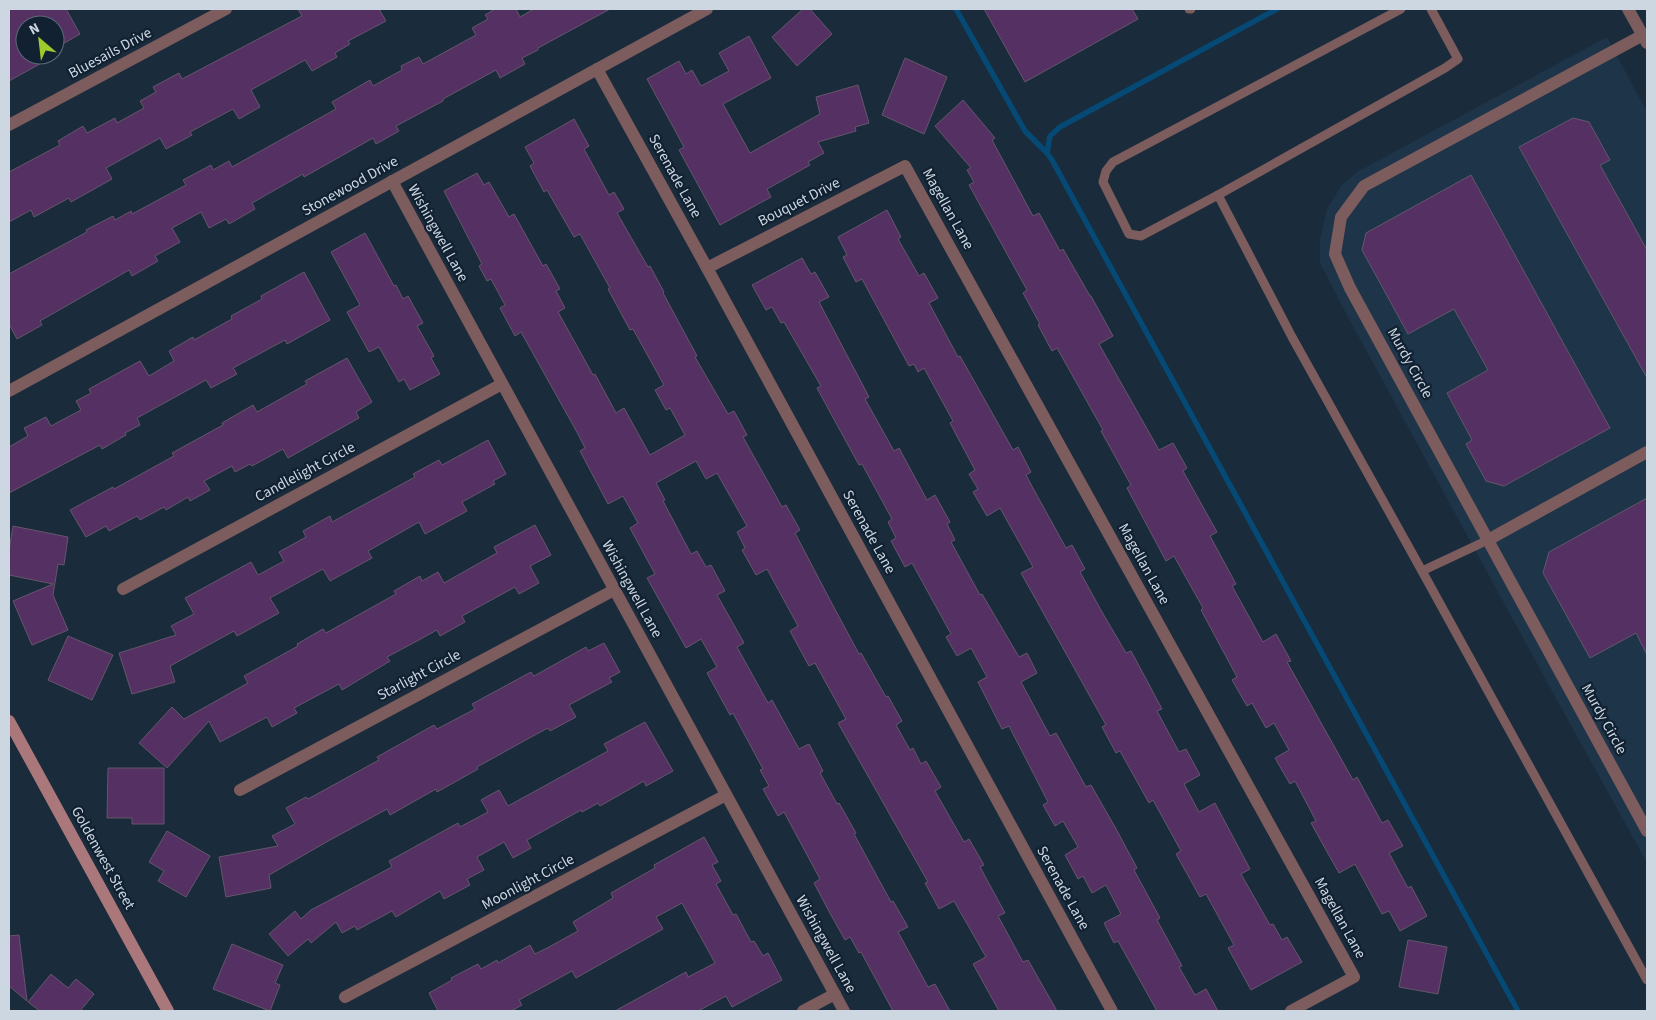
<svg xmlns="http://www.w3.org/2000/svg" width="1656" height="1020" font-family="'Source Sans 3',sans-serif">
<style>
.built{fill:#1d3449}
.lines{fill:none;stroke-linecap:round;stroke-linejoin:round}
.stream{stroke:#054974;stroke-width:5.5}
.building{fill:#553063;stroke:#65566b}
.service{stroke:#7c5c5d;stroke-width:9}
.minor{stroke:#7c5c5d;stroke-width:12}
.tertiary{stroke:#7c5c5d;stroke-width:12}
.secondary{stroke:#aa777a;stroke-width:12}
.labels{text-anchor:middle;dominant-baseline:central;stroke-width:4.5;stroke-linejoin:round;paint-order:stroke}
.street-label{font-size:15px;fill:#ccd7e2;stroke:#112131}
</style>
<rect width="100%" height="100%" fill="#1a2b3b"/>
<polygon class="built" points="1607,37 1647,112 1647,863 1547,682 1342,306 1320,263 1320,239 1327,209 1341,186 1357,172"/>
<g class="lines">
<g class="stream">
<polyline points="956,9 1025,131 1047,153 1052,160 1518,1011"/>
<polyline points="1047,153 1050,136 1060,127 1277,9"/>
</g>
</g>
<g class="building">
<polygon points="9,9 66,9 80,34 61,45 55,33 55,25 25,25 25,55 56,55 9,81"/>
<polygon points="298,9 379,9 386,21 348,41 350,44 335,53 337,57 312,71 305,60 251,90 260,107 239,119 233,109 190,132 192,135 166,149 160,138 106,168 112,179 71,202 69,198 34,217 31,210 9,222 9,172 60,145 58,141 83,126 87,133 115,118 117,123 144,108 140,101 156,92 153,87 179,73 182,79 302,16"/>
<polygon points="495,9 516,9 520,17 534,9 610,9 538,48 538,50 522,58 525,64 500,78 496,70 443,99 443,101 396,126 399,131 376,144 373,138 304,177 303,174 252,203 255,209 229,224 226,219 209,228 201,212 172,228 180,242 155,256 158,261 132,276 129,270 40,321 42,325 17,339 9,324 9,274 87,232 86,230 113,216 115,220 131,211 132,214 186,185 183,180 211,165 213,170 229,161 232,167 336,109 332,102 370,80 373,86 402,70 401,66 419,57 423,64 476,35 472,28 488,19 485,15"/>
<polygon points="803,9 810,9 832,34 797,66 772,37"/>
<polygon points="984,9 1132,9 1138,19 1025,82"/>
<polygon points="749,36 771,78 723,104 750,153 820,114 816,97 858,85 869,123 855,127 856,131 818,142 824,153 808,162 810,165 767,189 771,197 720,225 679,150 684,147 647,79 679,61 686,74 692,70 701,86 729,71 719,53"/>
<polygon points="905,58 947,77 924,134 882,115"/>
<polygon points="963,100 995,138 992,140 1033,216 1039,213 1060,251 1063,249 1090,296 1091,296 1113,336 1099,344 1159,450 1173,443 1187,468 1183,471 1217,532 1210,536 1236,584 1232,586 1263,642 1276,634 1291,661 1287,662 1353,780 1357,777 1382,823 1388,820 1403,846 1389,853 1408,888 1411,886 1427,916 1400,931 1389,911 1382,914 1355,864 1339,873 1326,850 1311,823 1316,821 1295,781 1290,784 1275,758 1289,750 1274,723 1266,728 1252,703 1247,706 1232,680 1237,677 1201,610 1203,608 1174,556 1166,561 1127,488 1131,485 1101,431 1103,430 1057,348 1052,351 1038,325 1040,324 1023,293 1027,290 969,185 974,182 967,170 971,168 935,126"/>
<polygon points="1573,118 1589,122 1610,160 1600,165 1647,250 1647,378 1519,147"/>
<polygon points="574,119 589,146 584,149 609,195 614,192 624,209 617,213 648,267 650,266 664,292 663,293 697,356 695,357 728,414 734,411 747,435 743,437 782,507 786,505 800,530 795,533 830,600 859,654 861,653 886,697 888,696 902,721 896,725 910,750 913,748 921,764 926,761 941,787 935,791 964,842 969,839 984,865 980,867 1005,913 998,916 1023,962 1028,960 1057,1011 999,1011 973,964 986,957 954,901 939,909 925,883 928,882 838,723 846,719 815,663 809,666 790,631 798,626 767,569 756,575 742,550 745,548 737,532 747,526 717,473 706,479 696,461 656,483 665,500 663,501 691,554 697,551 706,567 711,565 725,591 717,595 744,643 737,647 768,703 772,700 799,749 809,744 823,771 820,773 837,804 839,803 856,833 854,834 891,902 893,901 908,927 898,932 928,987 935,984 950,1011 893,1011 861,952 859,953 850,937 845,940 831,915 814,883 820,879 784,812 778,816 763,789 769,786 760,770 763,769 733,713 730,715 707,673 717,667 701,639 686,648 647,578 655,574 630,528 638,523 623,496 608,504 580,451 585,448 578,434 521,332 515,336 500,308 505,305 491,279 487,281 479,266 482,264 444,191 477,173 484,185 489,182 509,217 514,214 543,266 546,264 560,289 556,291 565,308 558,312 593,375 595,374 616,413 624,408 650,455 685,435 670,408 666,410 655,390 664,385 633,329 630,330 608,289 610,288 580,234 574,237 547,190 544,192 530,166 534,163 525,147"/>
<polygon points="1471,175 1610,428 1504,486 1486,481 1466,444 1472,440 1447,393 1488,370 1454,309 1408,334 1362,250 1366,233"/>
<polygon points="887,210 901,237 898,239 919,276 924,273 938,298 929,303 958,357 960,356 1013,450 1018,447 1031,472 1026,475 1034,490 1066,548 1072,545 1085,569 1080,572 1102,612 1126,653 1131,651 1145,677 1162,709 1157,711 1179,752 1186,749 1200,775 1184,784 1199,812 1215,803 1250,869 1241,874 1270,925 1273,924 1282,940 1287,937 1302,962 1251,990 1228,948 1234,945 1206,894 1200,897 1176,854 1181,851 1153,800 1149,803 1120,751 1116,753 1102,727 1106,725 1021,573 1033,567 1000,508 987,516 973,492 978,489 969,474 975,470 950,423 953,421 924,368 918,372 914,364 909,366 862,279 856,282 843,257 847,255 838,237"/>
<polygon points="365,233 394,286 396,285 403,299 408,296 423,323 417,326 434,356 431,358 440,374 410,390 404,379 399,382 379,347 369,352 347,312 360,305 331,252"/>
<polygon points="802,258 811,274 815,272 829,297 819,302 869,397 865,399 894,451 899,448 927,500 935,495 950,522 947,524 955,540 951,542 980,595 982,594 1019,657 1027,653 1037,673 1021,682 1050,736 1056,733 1086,787 1091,785 1115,827 1137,868 1134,870 1160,918 1157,920 1182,966 1179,967 1195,995 1206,989 1218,1011 1157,1011 1118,941 1114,943 1104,923 1121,914 1106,885 1092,893 1083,876 1078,879 1065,855 1078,847 1063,821 1055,826 1043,805 1048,802 1009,726 1002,729 978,682 987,677 971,648 957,656 946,637 951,634 912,563 905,567 891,541 896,538 888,522 892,519 862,464 859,465 836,423 817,388 821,386 784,322 781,323 772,307 766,310 752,285"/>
<polygon points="304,272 330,320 287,344 285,340 233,368 237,374 211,388 206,380 137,418 140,425 125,433 126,435 102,449 100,445 9,493 9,447 28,436 24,428 46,417 51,426 81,410 76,401 91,393 89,389 140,361 149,376 174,361 169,351 193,337 194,340 232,319 231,316 262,299 261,296"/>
<polygon points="347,358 372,402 356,412 359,418 288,458 283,449 252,466 250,464 235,472 232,466 204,481 210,490 190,501 188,497 166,510 164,507 140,520 137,516 109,531 106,526 86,537 70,510 113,487 114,489 174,456 172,453 223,425 222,423 253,405 257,412 307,384 305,381"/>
<polygon points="488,440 506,474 493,481 495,484 462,502 467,511 425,534 419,522 368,551 372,558 330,581 323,569 270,598 279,613 237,636 234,631 170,666 175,682 132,694 119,653 176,635 171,626 194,614 185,598 251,562 258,575 284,561 279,552 306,537 303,531 330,516 332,522 415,477 413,474 439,460 442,465"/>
<polygon points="1647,498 1647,655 1636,633 1590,658 1543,573 1549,552"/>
<polygon points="535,525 551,555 530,566 539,583 519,594 515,587 462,616 465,622 440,636 437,630 417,641 387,657 390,661 342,690 339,684 294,708 297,713 272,727 267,717 220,742 209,721 167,768 139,743 172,707 184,719 248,683 244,676 298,646 297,644 323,629 326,633 396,594 394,591 420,576 422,581 438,572 444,583 497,553 494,547"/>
<polygon points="13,526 68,537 64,565 58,564 53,595 68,630 32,645 13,601 53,584 9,575 9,551"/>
<polygon points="68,636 113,655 92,700 48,680"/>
<polygon points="604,643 620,672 609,678 612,682 569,705 576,717 550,731 548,728 533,736 477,767 478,769 437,792 436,789 390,815 387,809 330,840 269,875 271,888 226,897 219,857 278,846 272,836 295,824 286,808 306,797 308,799 379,760 377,757 434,725 437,729 475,709 472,704 531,672 534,676 586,647 588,651"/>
<polygon points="645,722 673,771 646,786 644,781 600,806 598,803 582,812 581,810 527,840 531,848 513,858 504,842 477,857 484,870 467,879 470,885 444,899 440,891 396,917 392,911 357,930 355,926 342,933 336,922 311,943 308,939 288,956 269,934 295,911 301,919 311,910 392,867 389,861 458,823 460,827 488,812 481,800 499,790 508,806 608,751 604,744"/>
<polygon points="108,768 164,768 164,824 132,824 132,818 107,818"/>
<polygon points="167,831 210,856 186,897 158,881 164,871 149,862"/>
<polygon points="704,837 718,862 712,865 721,881 716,884 733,915 736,914 751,942 754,941 763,956 768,953 782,980 732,1007 726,996 698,1011 615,1011 686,972 688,977 715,963 682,903 656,917 663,929 576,978 572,971 519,1000 522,1005 511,1011 438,1011 429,993 452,980 451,978 478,964 481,969 497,960 498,963 530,945 535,954 549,947 578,931 573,922 613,898 611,893 655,868 654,865"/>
<polygon points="19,935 27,1001 9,986 9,936"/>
<polygon points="1408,940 1447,947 1438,994 1399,987"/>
<polygon points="232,944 283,965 275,983 280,985 270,1011 213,989"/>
<polygon points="51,974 68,988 76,979 94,994 80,1011 40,1011 28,1002"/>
</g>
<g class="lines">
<g class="service">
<polyline points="1189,9 1191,9"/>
<polyline points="1401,9 1113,162 1106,171 1103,182 1129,234 1141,236 1218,195 1445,68 1458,59 1431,9"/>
<polyline points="1218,195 1292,337 1422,571"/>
<polyline points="1488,540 1422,571 1647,980"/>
</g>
<g class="minor">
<polyline points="1643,35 1364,186 1341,217 1335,254 1350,288 1647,831"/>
<polyline points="597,69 707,268 1112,1011"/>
<polyline points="9,125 226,9"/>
<polyline points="392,181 844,1011"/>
<polyline points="707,268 905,166 1354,977 1291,1011"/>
<polyline points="9,391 707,9"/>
<polyline points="1488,540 1647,452"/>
<polyline points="123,589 502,384"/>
<polyline points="240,790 614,590"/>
<polyline points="345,997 726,795"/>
<polyline points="803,1011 835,994"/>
</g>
<polyline class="tertiary" points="1628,9 1647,43"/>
<polyline class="secondary" points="9,721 168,1011"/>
</g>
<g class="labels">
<g class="street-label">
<text transform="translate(110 53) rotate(-28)">Bluesails Drive</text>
<text transform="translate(675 176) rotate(61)">Serenade Lane</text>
<text transform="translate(350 186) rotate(-29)">Stonewood Drive</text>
<text transform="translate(799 202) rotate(-27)">Bouquet Drive</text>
<text transform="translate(948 209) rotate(61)">Magellan Lane</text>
<text transform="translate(438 233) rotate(61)">Wishingwell Lane</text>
<text transform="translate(1410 363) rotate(61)">Murdy Circle</text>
<text transform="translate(305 472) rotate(-28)">Candlelight Circle</text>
<text transform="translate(869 532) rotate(61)">Serenade Lane</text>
<text transform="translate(1144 564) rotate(61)">Magellan Lane</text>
<text transform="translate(632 589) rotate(61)">Wishingwell Lane</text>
<text transform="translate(419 675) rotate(-28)">Starlight Circle</text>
<text transform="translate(1604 719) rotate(61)">Murdy Circle</text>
<text transform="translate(103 858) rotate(61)">Goldenwest Street</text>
<text transform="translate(528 882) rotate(-28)">Moonlight Circle</text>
<text transform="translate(1063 888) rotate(61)">Serenade Lane</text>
<text transform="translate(1340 918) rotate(61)">Magellan Lane</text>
<text transform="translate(826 944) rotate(61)">Wishingwell Lane</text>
</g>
</g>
<rect width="1656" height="1020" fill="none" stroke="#ccd7e2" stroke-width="20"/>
<g transform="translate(40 40) rotate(332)"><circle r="24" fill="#112131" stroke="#5c6a78"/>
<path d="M0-4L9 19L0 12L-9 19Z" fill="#9eca2e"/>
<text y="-8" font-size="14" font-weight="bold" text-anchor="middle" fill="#ccd7e2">N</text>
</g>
</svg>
